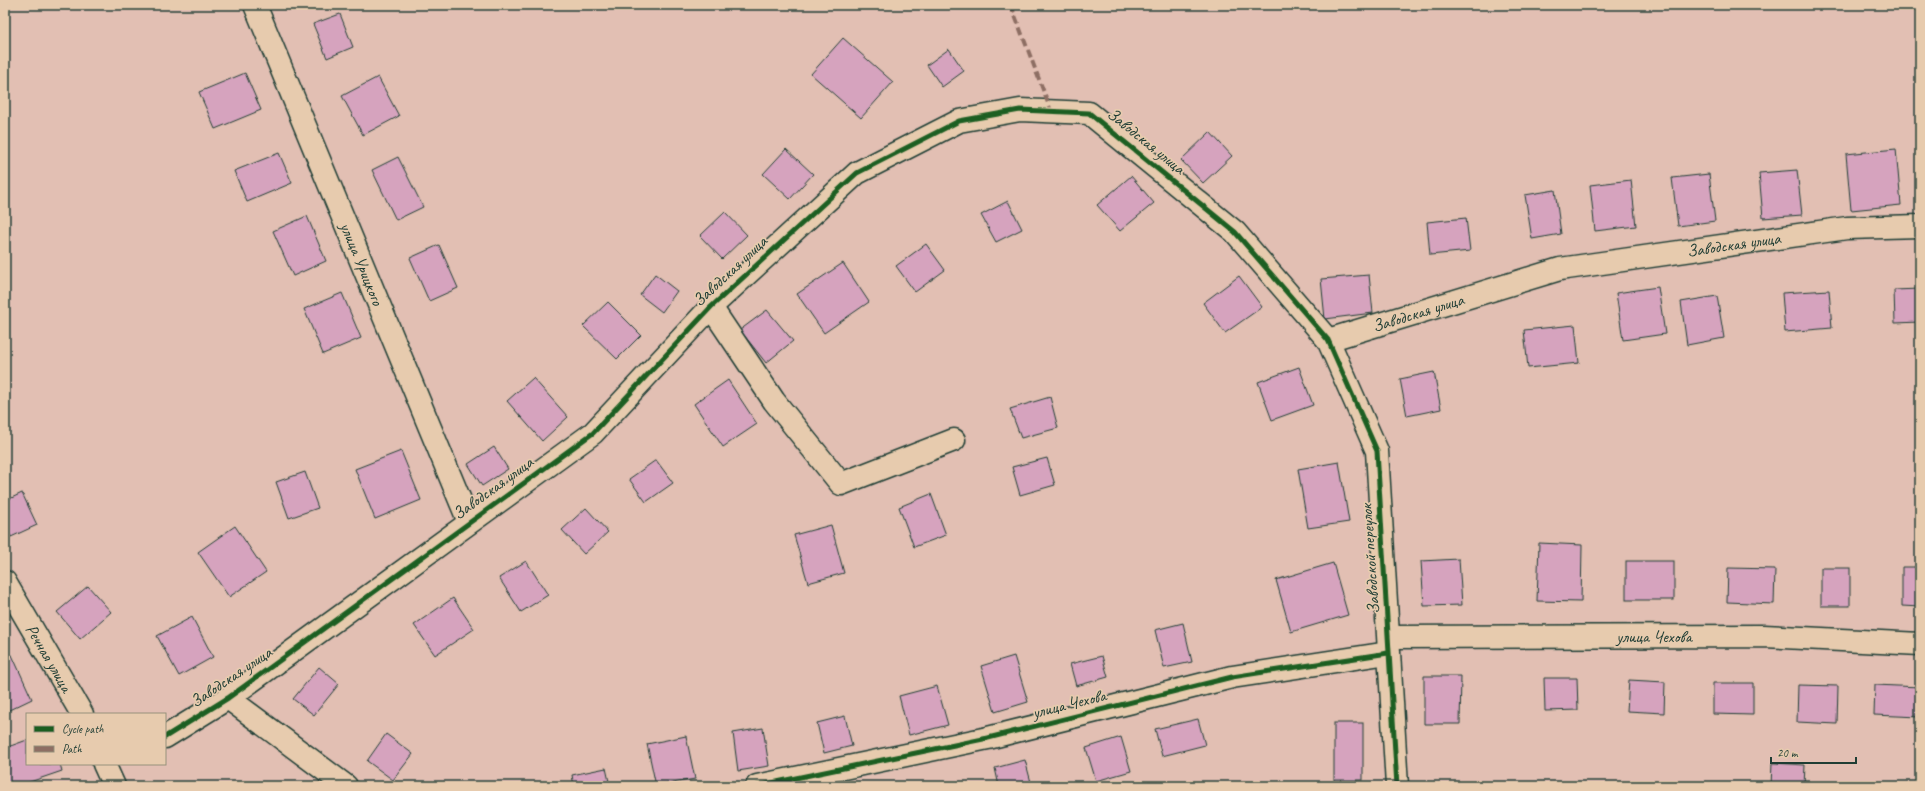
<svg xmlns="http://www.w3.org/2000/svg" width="1925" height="791" font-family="Caveat,sans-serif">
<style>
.building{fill:#d6a3be;stroke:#1f3d34}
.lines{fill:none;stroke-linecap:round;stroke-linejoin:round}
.minor-casing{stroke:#1f3d34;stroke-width:25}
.minor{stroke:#e7cbae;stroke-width:22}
.quiet{stroke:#8d6e63;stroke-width:4;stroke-dasharray:8 4;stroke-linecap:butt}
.cycleway-casing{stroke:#e7cbae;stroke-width:8}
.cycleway{stroke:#1b5e20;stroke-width:5}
.labels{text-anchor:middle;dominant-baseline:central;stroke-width:3.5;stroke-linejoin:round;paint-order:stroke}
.street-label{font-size:17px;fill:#1f3d34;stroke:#e7cbae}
</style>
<rect width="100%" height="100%" fill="#e2bfb3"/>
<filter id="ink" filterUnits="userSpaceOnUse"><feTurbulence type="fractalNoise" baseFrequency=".025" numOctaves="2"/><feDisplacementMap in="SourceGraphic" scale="8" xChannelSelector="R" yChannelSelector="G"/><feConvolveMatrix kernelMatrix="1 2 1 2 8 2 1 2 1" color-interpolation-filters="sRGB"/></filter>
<g filter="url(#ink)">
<g class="building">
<polygon points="340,14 353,47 327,58 313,24"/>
<polygon points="843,38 893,82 861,118 811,74"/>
<polygon points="949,49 964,71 942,87 927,65"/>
<polygon points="245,73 261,110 215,129 199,92"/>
<polygon points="378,77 399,116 363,135 342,96"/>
<polygon points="1210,132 1232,156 1203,183 1181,160"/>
<polygon points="786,149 813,174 790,199 763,174"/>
<polygon points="1896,149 1901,205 1851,210 1846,154"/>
<polygon points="279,153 292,183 247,202 234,171"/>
<polygon points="398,157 423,207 396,220 372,170"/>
<polygon points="1797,170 1802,215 1763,218 1759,173"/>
<polygon points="1709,174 1715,221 1678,226 1672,178"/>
<polygon points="1131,176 1154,203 1120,231 1097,205"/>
<polygon points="1631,180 1636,226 1595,231 1590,185"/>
<polygon points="1555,190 1561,234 1532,239 1525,195"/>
<polygon points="1008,201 1022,229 996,242 981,215"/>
<polygon points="725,212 747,235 722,259 700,236"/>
<polygon points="307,216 326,261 293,276 273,231"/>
<polygon points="1466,218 1470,251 1430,255 1427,222"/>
<polygon points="926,244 945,270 915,292 896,266"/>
<polygon points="439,245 458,288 429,301 410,258"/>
<polygon points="843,263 869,302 824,333 797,294"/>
<polygon points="655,274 677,291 662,312 640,295"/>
<polygon points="1369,275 1373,313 1325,319 1321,279"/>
<polygon points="1239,276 1262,307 1225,333 1203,303"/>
<polygon points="1658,287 1665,334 1623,340 1616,293"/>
<polygon points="1920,289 1920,322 1895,323 1894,290"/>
<polygon points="1829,290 1832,328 1785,332 1782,293"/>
<polygon points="342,293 361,338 323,354 304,309"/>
<polygon points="1717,296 1724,338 1687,345 1681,302"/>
<polygon points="608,302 641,335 617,359 583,326"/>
<polygon points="767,310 793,341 766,363 740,330"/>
<polygon points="1575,325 1579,363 1528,368 1524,330"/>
<polygon points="1299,367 1313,405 1272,420 1258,382"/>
<polygon points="1434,372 1441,409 1407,416 1400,379"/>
<polygon points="533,378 568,417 542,441 507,401"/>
<polygon points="728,380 757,424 723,447 694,404"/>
<polygon points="1050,397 1058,428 1021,438 1010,409"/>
<polygon points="494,447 508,469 482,486 468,464"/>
<polygon points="401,451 421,500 375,519 355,469"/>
<polygon points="1047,458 1055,485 1020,495 1012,467"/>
<polygon points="656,460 673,483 646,502 629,479"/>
<polygon points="1339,462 1349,522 1308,528 1298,469"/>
<polygon points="305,472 318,508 289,518 276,482"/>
<polygon points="22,493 37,525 11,537 5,525 5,501"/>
<polygon points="931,494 946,535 914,547 899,507"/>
<polygon points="586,508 608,532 584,554 562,530"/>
<polygon points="831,525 844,573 808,583 794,535"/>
<polygon points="235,526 266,572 229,597 198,552"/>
<polygon points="1539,543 1582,545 1581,602 1537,601"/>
<polygon points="1459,559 1462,605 1424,606 1421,561"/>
<polygon points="526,561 548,595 521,612 499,578"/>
<rect x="1626" y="561" width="48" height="39"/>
<polygon points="1333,563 1348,615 1291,632 1276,580"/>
<polygon points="1902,567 1920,567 1920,607 1902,606"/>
<polygon points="1728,568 1775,569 1774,604 1727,602"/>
<rect x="1821" y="568" width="29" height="38"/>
<polygon points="88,586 111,612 80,639 57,612"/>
<polygon points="453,598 474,629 435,655 414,625"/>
<polygon points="192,617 213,657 179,676 157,636"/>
<polygon points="1183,623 1192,662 1164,668 1155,630"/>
<polygon points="12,655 32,699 5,712 5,658"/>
<polygon points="1014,656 1028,702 995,712 981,666"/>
<polygon points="1102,656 1108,677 1076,686 1070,664"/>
<polygon points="319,667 339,684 314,715 293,699"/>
<polygon points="1424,676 1461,676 1460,724 1424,724"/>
<polygon points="1544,678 1577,678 1578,710 1545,711"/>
<polygon points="1629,680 1665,682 1664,713 1627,711"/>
<polygon points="1713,683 1753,683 1753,715 1713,714"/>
<polygon points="1798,685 1838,686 1837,724 1797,722"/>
<polygon points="1875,685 1920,687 1920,717 1874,715"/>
<polygon points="937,686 948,725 909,735 899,696"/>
<polygon points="845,716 852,746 824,753 817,723"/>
<polygon points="1198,719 1205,745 1162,756 1155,729"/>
<rect x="1334" y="723" width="29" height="57"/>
<polygon points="763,728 769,766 738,771 733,733"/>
<polygon points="386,734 413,754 393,780 367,761"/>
<polygon points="686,736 695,779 656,786 647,744"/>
<polygon points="1121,737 1131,771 1096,781 1086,748"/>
<polygon points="27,740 27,764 60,764 62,771 18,786 6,786 5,748"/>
<polygon points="1025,760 1032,786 999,786 995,768"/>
<polygon points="1772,763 1805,765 1804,786 1771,786"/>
<polygon points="606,768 610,786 574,786 572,775"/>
</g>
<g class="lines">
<defs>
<g id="minor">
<path id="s1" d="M255,5L469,522"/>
<polyline points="711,307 774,401 841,484 954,440"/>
<path id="s2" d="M1328,340L1560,269L1847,228L1920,226"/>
<path id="s3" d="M5,582L82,714"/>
<path id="s4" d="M1389,637L1764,636L1920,644"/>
<polyline points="228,698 346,786"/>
<polyline points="165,737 228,698 593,433 711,307 857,173 959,121 1020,110 1089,113 1235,232 1328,340 1377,451 1397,786"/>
<polyline points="104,764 114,786"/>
<polyline points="757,786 988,738 1232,677 1388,653"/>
</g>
</defs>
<use href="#minor" class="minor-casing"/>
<use href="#minor" class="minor"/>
<polyline class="quiet" points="1011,5 1051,111"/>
<defs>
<g id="cycleway">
<polyline points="165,737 228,698 593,433 711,307 857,173 959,121 1020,110 1089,113 1235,232 1328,340 1377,451 1397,786"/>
<polyline points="757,786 988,738 1232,677 1388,653"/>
</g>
</defs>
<use href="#cycleway" class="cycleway-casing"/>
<use href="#cycleway" class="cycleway"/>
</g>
</g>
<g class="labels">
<g class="street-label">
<text transform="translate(1146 141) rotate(39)">Заводская улица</text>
<text stroke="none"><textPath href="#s2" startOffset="418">Заводская улица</textPath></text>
<text stroke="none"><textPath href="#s1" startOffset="280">улица Урицкого</textPath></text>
<text transform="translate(730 271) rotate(-43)">Заводская улица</text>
<text stroke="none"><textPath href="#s2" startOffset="94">Заводская улица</textPath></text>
<text transform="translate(493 488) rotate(-36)">Заводская улица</text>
<text transform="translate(1370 559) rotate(-94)">Заводской переулок</text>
<text stroke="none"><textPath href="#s4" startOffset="265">улица Чехова</textPath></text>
<text stroke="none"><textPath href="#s3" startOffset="88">Речная улица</textPath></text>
<text transform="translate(231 677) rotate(-34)">Заводская улица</text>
<text transform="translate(1069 704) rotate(-14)">улица Чехова</text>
</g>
</g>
<rect width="1925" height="791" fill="none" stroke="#e7cbae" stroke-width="20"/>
<rect x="10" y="10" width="1905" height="771" fill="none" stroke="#1f3d34" stroke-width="1.5" filter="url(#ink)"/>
<rect x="26" y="713" width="140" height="52" fill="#e7cbae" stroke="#97927d"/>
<rect x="34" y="726" width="20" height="6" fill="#1b5e20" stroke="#97927d"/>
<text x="62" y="733" font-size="12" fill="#1f3d34">Cycle path</text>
<rect x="34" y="746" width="20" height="6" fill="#8d6e63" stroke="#97927d"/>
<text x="62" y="753" font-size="12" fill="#1f3d34">Path</text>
<path d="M1771 757v6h85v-6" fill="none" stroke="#1f3d34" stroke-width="2"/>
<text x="1777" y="757" font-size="12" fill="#1f3d34" stroke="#e7cbae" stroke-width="3" paint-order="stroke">20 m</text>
</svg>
